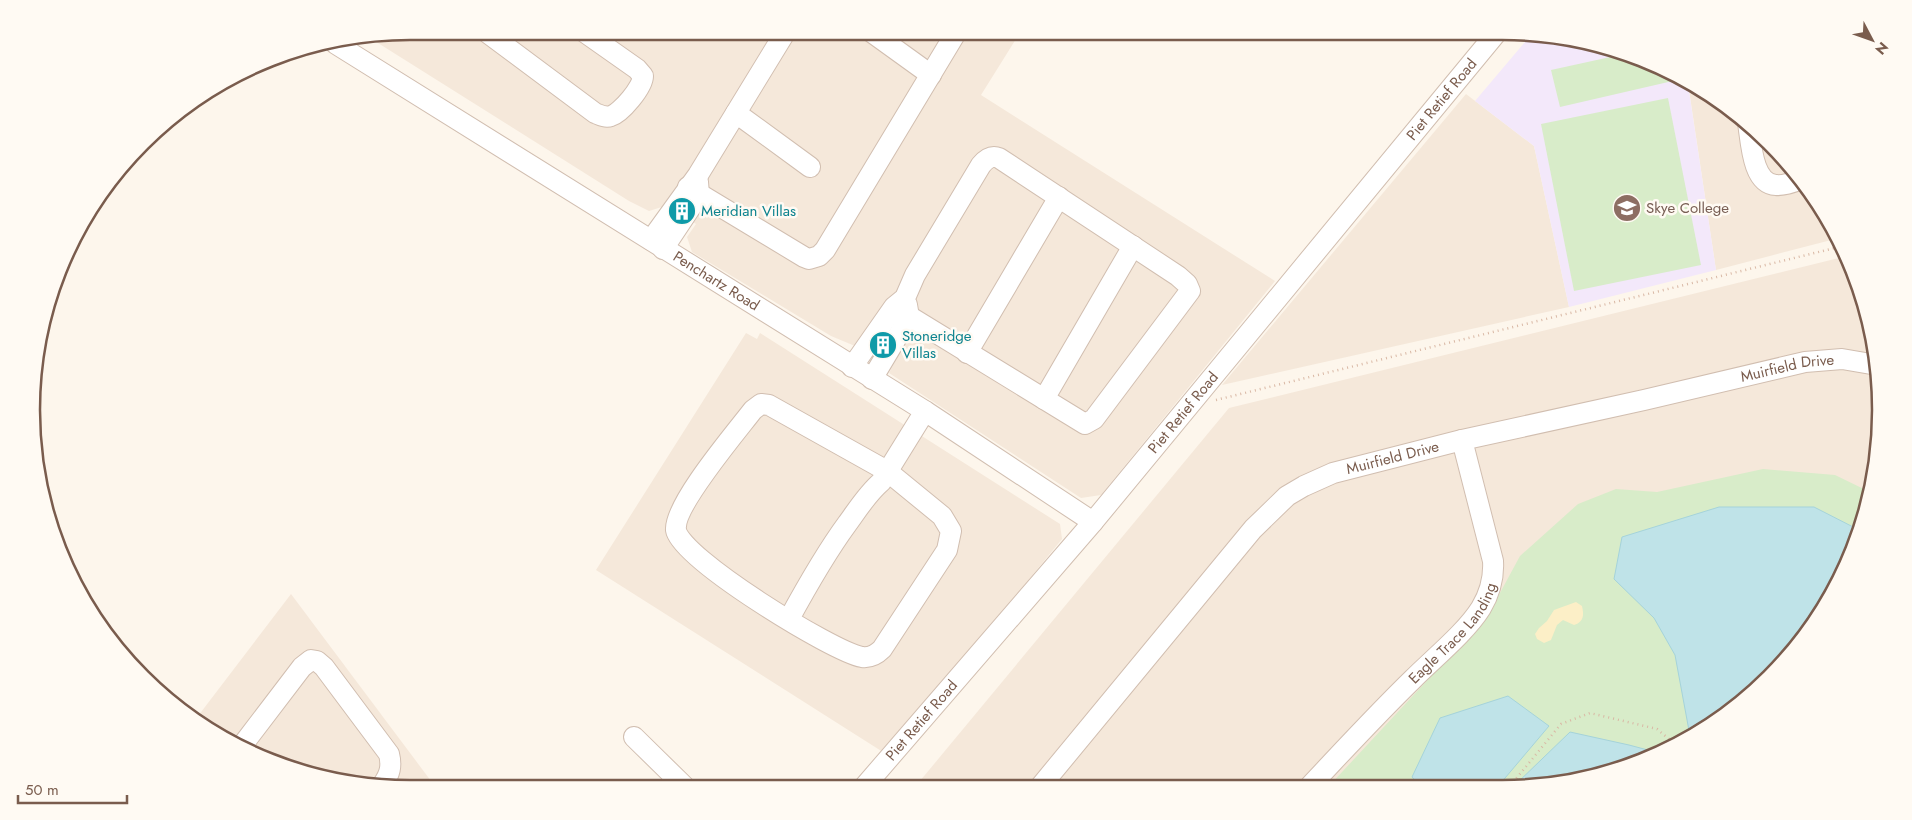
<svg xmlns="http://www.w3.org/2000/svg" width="1912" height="820" font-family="Jost,sans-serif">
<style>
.residential{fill:#f5e8da}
.education{fill:#f3e8fa}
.green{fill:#d8ecc9}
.sand{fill:#fcefc7}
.water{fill:#bfe3e8;stroke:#a5d3da}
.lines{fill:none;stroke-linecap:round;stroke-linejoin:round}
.minor-casing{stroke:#d1beb0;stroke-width:22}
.path{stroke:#d9b8a5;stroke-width:2.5;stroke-dasharray:1 4;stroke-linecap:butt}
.minor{stroke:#fff;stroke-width:20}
.labels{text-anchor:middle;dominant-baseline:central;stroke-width:5;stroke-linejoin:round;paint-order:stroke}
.street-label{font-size:15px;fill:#7a5c4d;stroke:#fffaf3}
.education-label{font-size:15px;fill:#785e54;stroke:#fffaf3;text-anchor:start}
.culture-label{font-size:15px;fill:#0d838f;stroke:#fffaf3;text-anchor:start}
.rim{fill:none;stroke:#7a5c4d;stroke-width:2.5}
</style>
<rect width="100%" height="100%" fill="#fdf6ec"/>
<g class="residential">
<polygon points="410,31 1021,31 981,95 1275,281 1101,495 1081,498 889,373 897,358 865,342 855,346 831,336 692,252 687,237 696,224 668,205 649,211 629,201 370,38"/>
<polygon points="1699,87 1752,125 1803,180 1839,238 1716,270 1689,90"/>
<polygon points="1466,94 1534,146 1569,307 1222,385"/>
<polygon points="1847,256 1868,312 1880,386 1877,460 1861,532 1817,621 1752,695 1669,750 1552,785 915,787 1229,408"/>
<polygon points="746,333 757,339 760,333 1060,524 1062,539 886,754 596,570"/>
<polygon points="291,594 437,789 410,789 288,769 221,738 195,720"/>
</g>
<polygon class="education" points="1530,36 1624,51 1692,82 1699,87 1689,91 1716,270 1569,307 1534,146 1475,101"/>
<g class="green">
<polygon points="1624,51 1676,75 1677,80 1560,107 1551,70 1624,54"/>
<polygon points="1668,98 1701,265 1574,291 1541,124"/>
<polygon points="1763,469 1835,475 1870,492 1861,532 1817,621 1752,695 1669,750 1552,785 1329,786 1488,615 1520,556 1578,504 1616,489 1657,492"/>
</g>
<path class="sand" d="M1576,602L1582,606C1584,615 1584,622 1574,625L1563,620L1557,625L1551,640L1544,643L1537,639L1535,634L1539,628L1547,621L1554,610Z"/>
<g class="water">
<polygon points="1719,507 1814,507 1861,531 1817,621 1752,695 1690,736 1675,655 1654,618 1614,579 1622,537"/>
<polygon points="1508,696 1549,726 1500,784 1497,786 1420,786 1412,777 1440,718"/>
<polygon points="1570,732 1629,745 1659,753 1552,785 1514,786"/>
</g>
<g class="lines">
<defs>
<g id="minor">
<path d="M485,31L595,113C600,115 605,118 611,116C621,113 643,87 643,76L637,69L583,31"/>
<polyline points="870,31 931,75"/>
<path id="s1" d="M336,44L925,411L1093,522"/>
<polyline points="736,113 810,167"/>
<path d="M1748,123C1751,141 1752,184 1776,185C1784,186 1794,182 1802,179"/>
<polyline points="688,187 804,257 809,259 819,256 825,250 957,31"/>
<polyline points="651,240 698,175 786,31"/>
<polyline points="663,249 699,195 698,182"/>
<polyline points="967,353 1059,197"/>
<path d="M852,367L894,307L905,298L915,275L981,165C986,159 991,155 999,158L1178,276L1187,284L1190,291L1094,419L1085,424L894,307"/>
<polyline points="872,379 909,317 907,305"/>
<polyline points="1044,399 1133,246"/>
<path d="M761,404L769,405L887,471L942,516L951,531L947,550L882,649C876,655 870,658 862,657C833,652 680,558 676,530C673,506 737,431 753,410Z"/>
<path d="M789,619C807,586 825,554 847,524C858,509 867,494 881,482L925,411"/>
<polyline points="634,737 686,788"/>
<path d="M241,747L302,667L311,660L317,661L324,667L389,754C392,766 390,774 383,784"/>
<path id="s2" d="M1310,786C1344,750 1377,714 1413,679C1434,658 1466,632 1481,608C1490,593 1494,577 1493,561L1462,440"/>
<path id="s3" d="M864,787L1093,522L1498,31"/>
<path id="s4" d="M1040,787L1253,529L1287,496L1304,486L1333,473L1462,440L1644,400L1805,362L1842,359L1877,365"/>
</g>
</defs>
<use href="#minor" class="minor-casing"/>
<g class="path">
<polyline points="1216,400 1843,246"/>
<polyline points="1510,786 1561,724 1590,713 1657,729 1676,745"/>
</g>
<use href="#minor" class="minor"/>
</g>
<defs>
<symbol id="school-disc" viewBox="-11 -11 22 22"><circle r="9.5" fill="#8d6e63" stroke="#fffaf3"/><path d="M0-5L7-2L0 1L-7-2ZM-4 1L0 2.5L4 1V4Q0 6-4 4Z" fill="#fff"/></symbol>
<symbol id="building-disc" viewBox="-11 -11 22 22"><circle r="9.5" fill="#0f9aa8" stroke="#fffaf3"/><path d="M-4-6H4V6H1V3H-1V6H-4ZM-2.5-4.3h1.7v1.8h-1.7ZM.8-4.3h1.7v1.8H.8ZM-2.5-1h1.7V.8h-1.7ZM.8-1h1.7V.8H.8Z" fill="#fff"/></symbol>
</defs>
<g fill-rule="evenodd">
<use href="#school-disc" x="1611" y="192" width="32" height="32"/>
<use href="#building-disc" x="666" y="195" width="32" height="32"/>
<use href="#building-disc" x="867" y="329" width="32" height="32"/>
</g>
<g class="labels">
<g class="street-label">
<text stroke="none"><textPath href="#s3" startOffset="898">Piet Retief Road</textPath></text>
<text stroke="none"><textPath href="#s1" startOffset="448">Penchartz Road</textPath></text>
<text stroke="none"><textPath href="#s4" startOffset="900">Muirfield Drive</textPath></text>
<text stroke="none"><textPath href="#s3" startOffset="492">Piet Retief Road</textPath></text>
<text stroke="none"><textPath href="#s4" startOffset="495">Muirfield Drive</textPath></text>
<text stroke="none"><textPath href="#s2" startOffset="210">Eagle Trace Landing</textPath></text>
<text stroke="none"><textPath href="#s3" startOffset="88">Piet Retief Road</textPath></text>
</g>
<g class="education-label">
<text x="1646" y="208">Skye College</text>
</g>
<g class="culture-label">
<text x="701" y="211">Meridian Villas</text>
<text x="902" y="336">Stoneridge<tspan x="902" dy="17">Villas</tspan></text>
</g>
</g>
<path d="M0 0H1912V820H0ZM410 40H1502A370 370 0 0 1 1872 410V410A370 370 0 0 1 1502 780H410A370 370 0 0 1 40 410V410A370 370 0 0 1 410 40Z" fill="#fffaf3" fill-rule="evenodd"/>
<path class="rim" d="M410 40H1502A370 370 0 0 1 1872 410V410A370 370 0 0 1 1502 780H410A370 370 0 0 1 40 410V410A370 370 0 0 1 410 40Z"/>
<g transform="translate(1872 40) rotate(131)" stroke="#fffaf3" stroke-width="4" paint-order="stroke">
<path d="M0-4L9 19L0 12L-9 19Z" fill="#7a5c4d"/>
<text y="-8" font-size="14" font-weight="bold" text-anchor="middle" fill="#7a5c4d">N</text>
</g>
<path d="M18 795v8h109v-8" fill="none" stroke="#7a5c4d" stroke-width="2.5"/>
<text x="25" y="795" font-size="15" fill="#7a5c4d" stroke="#fffaf3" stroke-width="4" paint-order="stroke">50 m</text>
</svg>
